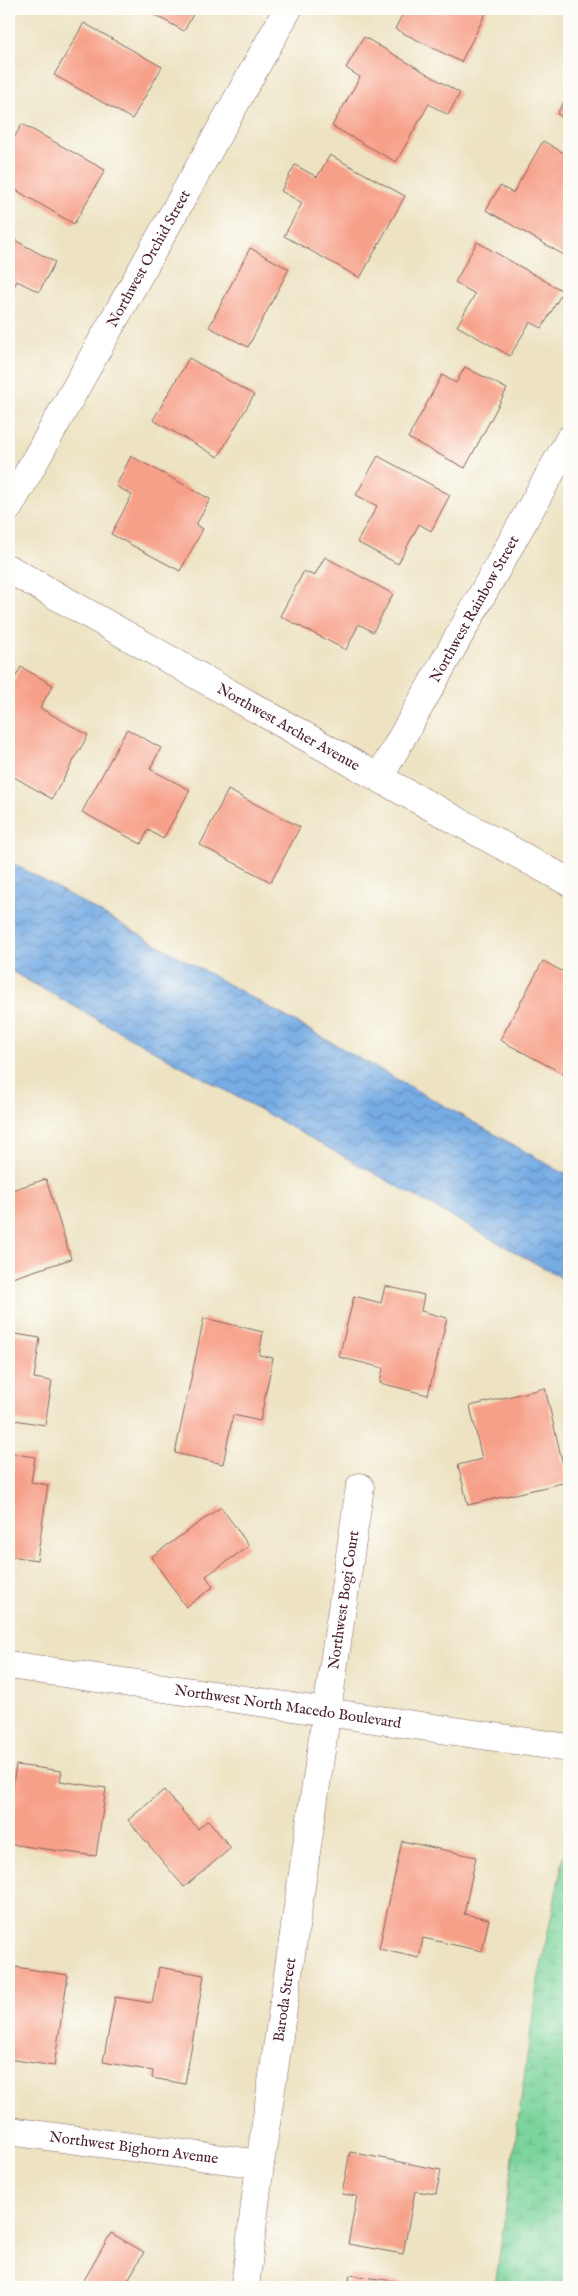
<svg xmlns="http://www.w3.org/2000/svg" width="578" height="2296" font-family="'IM FELL English',serif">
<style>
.wetland{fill:url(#wetland-marsh);stroke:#627a63}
.water{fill:url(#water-waves);stroke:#606688}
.building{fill:#f7a089}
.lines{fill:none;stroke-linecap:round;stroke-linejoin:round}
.minor-casing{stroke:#836460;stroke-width:29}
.minor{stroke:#fff;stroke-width:28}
.labels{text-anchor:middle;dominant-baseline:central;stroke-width:4;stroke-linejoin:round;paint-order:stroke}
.street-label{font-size:15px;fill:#4a1f2b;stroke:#fdfcf7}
</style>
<defs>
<pattern id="wetland-marsh" width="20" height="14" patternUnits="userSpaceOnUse" patternTransform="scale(1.25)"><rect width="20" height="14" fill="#7ad49b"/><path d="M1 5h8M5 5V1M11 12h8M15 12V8" fill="none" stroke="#6bb686"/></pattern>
<pattern id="water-waves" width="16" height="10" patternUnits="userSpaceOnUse" patternTransform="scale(1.25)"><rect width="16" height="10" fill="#76ace4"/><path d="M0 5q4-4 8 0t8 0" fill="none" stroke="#638bb9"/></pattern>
</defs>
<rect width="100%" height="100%" fill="#fdfcf7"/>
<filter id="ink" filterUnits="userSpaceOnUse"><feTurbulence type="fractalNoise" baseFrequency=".02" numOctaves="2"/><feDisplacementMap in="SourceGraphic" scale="10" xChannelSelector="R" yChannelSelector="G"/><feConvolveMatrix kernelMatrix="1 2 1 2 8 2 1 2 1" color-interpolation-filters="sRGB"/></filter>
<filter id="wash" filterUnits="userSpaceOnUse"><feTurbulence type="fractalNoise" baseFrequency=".0096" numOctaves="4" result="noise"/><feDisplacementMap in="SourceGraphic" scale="20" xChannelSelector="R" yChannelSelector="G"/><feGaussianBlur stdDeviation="1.12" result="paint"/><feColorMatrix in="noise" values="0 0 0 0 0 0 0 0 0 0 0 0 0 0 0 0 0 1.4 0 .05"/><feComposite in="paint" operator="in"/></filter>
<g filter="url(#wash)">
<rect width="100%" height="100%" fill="#ede3c3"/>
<polygon class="wetland" points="569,1831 569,2287 495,2287 537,1985"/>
<polygon class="water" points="9,861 569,1176 569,1282 9,970"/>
<g id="blocks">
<g class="building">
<polygon points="144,9 196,9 184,31"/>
<polygon points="405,9 488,9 461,62 395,29"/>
<polygon points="84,23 162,67 132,119 54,75"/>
<polygon points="364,37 460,93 448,115 429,104 396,162 332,126 360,77 346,68"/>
<polygon points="569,93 569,120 557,114"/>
<polygon points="22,124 105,170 74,224 9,186 9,147"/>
<polygon points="543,141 569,156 569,258 486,210 500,186 513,193"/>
<polygon points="330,155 405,196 360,278 284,236 302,203 281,191 295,165 317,177"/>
<polygon points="9,237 55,262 39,292 17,281 9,296"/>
<polygon points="477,242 563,291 542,328 530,322 510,356 457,326 475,294 455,282"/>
<polygon points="250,248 289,269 248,347 209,327"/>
<polygon points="189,358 254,395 218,457 153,420"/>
<polygon points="465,367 507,389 465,468 408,438 442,375 456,383"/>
<polygon points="131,456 210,499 196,525 203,529 180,571 111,534 132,495 116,486"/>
<polygon points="378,456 450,495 431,531 419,524 398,564 357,542 377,506 356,495"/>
<polygon points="325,557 393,594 373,632 359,624 346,650 280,616 304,571 314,576"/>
<polygon points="21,667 53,685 40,708 88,735 52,799 9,774 9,689"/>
<polygon points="127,729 161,748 150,769 190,790 163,839 148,830 141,844 82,812"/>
<polygon points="228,790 300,827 271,882 200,845"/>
<polygon points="543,961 569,975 569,1077 500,1040"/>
<polygon points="46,1179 71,1259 9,1279 9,1191"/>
<polygon points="385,1286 424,1295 421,1311 447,1318 428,1395 380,1383 383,1368 339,1357 354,1296 381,1303"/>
<polygon points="204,1318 263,1332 259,1355 273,1358 260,1421 233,1415 223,1464 175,1453"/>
<polygon points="9,1333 40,1338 34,1378 52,1381 45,1425 9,1419"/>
<polygon points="545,1388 567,1482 468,1505 458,1465 482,1459 470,1406"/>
<polygon points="9,1453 35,1457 31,1482 48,1485 37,1560 9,1556"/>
<polygon points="221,1507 249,1546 206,1576 213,1587 186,1607 151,1557"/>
<polygon points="16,1765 62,1771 60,1781 106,1788 96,1856 9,1844 9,1811"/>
<polygon points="164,1790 198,1829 208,1820 231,1848 184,1887 128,1820"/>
<polygon points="402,1841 476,1857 464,1914 489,1919 482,1951 423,1938 419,1958 379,1949"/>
<polygon points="9,1966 68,1975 54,2066 9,2059"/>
<polygon points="159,1967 204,1975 185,2084 152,2078 153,2071 103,2062 115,1997 152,2003"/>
<polygon points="350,2152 441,2170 436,2194 415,2191 403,2254 348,2244 357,2196 342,2194"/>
<polygon points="111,2233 144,2252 128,2280 140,2287 80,2287"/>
<polygon points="350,2275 423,2285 423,2287 348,2287"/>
</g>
</g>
</g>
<g filter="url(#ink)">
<use href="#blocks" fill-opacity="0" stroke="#836460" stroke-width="1"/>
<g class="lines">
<defs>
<g id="minor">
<path id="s1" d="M9,507L288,9"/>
<path id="s2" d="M9,569L379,778L569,882"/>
<path id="s3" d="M379,778L569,440"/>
<path id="s4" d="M9,1665L569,1748"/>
<path id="s5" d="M9,2131L260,2164"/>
<path id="s6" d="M245,2287L260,2164L360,1487"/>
</g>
</defs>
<use href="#minor" class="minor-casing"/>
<use href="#minor" class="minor"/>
</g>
</g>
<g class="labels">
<g class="street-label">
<text stroke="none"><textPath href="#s1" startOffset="285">Northwest Orchid Street</textPath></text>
<text stroke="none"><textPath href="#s3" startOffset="194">Northwest Rainbow Street</textPath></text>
<text stroke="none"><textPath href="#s2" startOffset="321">Northwest Archer Avenue</textPath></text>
<text stroke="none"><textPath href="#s6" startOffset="694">Northwest Bogi Court</textPath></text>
<text stroke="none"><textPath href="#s4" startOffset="282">Northwest North Macedo Boulevard</textPath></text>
<text stroke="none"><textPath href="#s6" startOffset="290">Baroda Street</textPath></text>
<text stroke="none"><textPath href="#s5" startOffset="126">Northwest Bighorn Avenue</textPath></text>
</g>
</g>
<rect width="578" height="2296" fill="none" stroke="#fdfcf7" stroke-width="30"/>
</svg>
